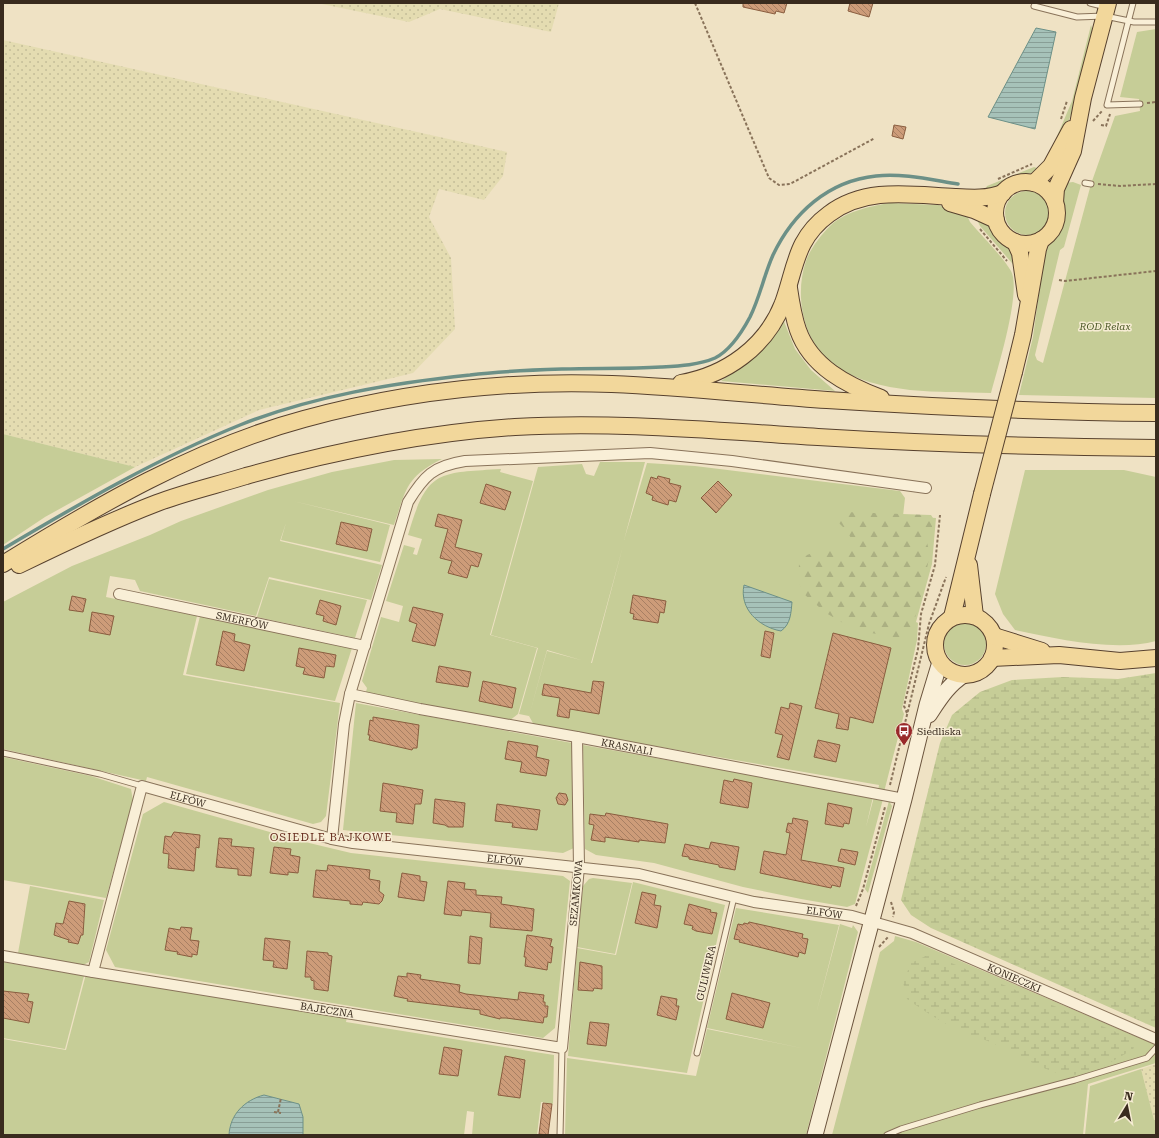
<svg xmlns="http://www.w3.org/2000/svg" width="1159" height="1138" font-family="'Roboto Serif',serif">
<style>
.farmland{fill:url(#farmland-dots)}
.green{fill:#c6cd97}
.forest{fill:url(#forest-firs)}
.wetland{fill:url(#wetland-marsh)}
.water{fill:url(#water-rules);stroke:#6c9087}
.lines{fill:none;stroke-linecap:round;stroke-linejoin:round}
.stream{stroke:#6c9087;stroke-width:3.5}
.building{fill:url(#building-back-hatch);stroke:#895d3f}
.lane-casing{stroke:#89735a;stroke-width:7}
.street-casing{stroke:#89735a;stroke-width:12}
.secondary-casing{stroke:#6b543d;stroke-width:17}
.primary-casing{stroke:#57412e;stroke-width:18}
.path{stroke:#89735a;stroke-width:2;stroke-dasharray:3 2;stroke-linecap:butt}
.lane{stroke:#f9efd7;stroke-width:5}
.street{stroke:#f9efd7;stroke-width:10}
.secondary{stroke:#f9efd7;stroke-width:15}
.primary{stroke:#f2d79b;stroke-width:16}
.primary-bridge-casing{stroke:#57412e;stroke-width:18;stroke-linecap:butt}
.primary-bridge{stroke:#f2d79b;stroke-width:16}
.labels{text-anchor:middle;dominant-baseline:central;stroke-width:3;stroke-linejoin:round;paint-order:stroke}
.park-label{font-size:10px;font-style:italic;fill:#495624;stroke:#f6ecd3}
.street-label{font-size:10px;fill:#392b1e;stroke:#f6ecd3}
.poi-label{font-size:10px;fill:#392b1e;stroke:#f6ecd3;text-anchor:start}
.neighbourhood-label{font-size:11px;letter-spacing:1px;fill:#662c1d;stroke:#f6ecd3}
</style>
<defs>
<pattern id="farmland-dots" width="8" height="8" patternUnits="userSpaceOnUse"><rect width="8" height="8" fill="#e4dcb1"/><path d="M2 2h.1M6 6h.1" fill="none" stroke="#c4bd98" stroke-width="1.8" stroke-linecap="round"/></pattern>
<pattern id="forest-firs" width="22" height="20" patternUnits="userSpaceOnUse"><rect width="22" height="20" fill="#c6cd97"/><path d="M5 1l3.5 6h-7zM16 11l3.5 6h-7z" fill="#abb082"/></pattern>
<pattern id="wetland-marsh" width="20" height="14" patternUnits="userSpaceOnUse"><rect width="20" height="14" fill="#c6cd97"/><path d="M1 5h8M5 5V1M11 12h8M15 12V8" fill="none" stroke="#abb082"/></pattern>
<pattern id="water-rules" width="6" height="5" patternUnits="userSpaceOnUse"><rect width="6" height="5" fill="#a6c2b9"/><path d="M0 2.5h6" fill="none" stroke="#889e96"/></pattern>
<pattern id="building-back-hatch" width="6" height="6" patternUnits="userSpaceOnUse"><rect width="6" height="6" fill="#cd9c79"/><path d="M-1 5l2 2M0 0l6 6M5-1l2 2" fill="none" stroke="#a77f63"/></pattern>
</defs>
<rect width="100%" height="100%" fill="#efe2c4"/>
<g class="farmland">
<polygon points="317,3 559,3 551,32 440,9 409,22"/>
<polygon points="3,40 507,152 503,176 484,200 439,189 429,217 451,258 455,329 413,373 259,410 135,467 3,434"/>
<polygon points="1156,1064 1156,1120 1154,1121 1141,1069"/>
</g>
<g class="green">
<path d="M1091,25L1093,31C1083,72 1076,121 1049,155L1072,101Z"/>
<polygon points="1156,29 1156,398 1019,395 1033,337 1045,249 1057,235 1063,223 1065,208 1061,198 1065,183 1073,182 1081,185 1064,247 1060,250 1035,355 1037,360 1043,363 1091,184 1115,116 1140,111 1139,99 1120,97 1137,32"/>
<path d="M1034,167L1043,170C1033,174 1023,173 1013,177C1000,182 1003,188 985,190L987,186Z"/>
<circle cx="1027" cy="213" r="22"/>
<path d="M889,203L938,205L966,213L970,222C981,235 1003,257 1011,271C1022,291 997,370 991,393C939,391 879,396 834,365C803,343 794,296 806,261C810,249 821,235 830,226C846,211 868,207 889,203Z"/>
<polygon points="979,217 990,225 996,237 1012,250 1018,270 980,226 978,222"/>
<path d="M783,319L795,349L811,370L835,391L721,381C751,361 762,349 783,319Z"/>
<polygon points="3,434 135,467 45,517 3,545"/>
<path d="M442,459C406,477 406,489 394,525L293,501L390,525L380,562L281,540L286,523L280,541L382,565L371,600L269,577L256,616L140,591L135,580L110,576L106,597L197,616L183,675L340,703L326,816L321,822L313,824L147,777L146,781L3,749V602L72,566L150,535L181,521L268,490L332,472L394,460Z"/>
<polygon points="600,462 645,462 624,540 647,463 695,466 900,491 905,498 903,516 936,518 932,564 916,622 918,623 917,640 902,709 904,714 884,792 878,791 879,785 534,725 529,716 547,651 592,663 623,546 591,663 547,650 529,716 519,714 538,648 491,635 538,467 582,464 586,474 594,476"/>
<path d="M501,469L500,472L533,481L490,635L537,648L518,714L509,721L390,699L366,692L367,688L362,681L381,617L399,622L403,606L386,601L404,545L415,548L413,554L417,555L422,539L408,535C427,470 437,473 501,469Z"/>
<path d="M1025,470H1124L1156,477V641C1115,652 1057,639 1015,630L1003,614L995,594Z"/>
<polygon points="269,579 367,600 355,638 257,617"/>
<polygon points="200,616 352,648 335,701 186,674"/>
<circle cx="965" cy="644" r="21"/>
<polygon points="356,703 572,743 574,848 563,853 343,830"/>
<polygon points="583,745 873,797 866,827 874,797 883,799 855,904 847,907 801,899 743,887 654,863 596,855 585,849"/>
<polygon points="3,757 91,776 131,789 133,801 106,898 3,880"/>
<polygon points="889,801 892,806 868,893 865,889"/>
<polygon points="164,802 305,842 351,853 563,876 570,881 555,1028 543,1038 115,967 106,950 143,814"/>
<polygon points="593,878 632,883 615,954 577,947 583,886 589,879"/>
<polygon points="633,882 725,905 687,1073 568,1056 577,948 616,955"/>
<polygon points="30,886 104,900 89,962 83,965 18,953"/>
<polygon points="736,908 839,925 816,1014 840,924 852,928 853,925 858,932 806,1135 565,1135 567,1058 696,1076 707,1029 806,1049 707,1028"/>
<polygon points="895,936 916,942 1156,1045 1156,1063 1088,1084 1083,1135 832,1135 880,952 894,941"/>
<polygon points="3,962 84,976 65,1049 3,1038"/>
<polygon points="86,974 347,1017 346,1022 554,1055 553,1104 541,1102 537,1135 472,1135 474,1112 467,1111 464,1135 303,1135 303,1117 299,1104 264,1095 230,1125 229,1135 3,1135 3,1039 66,1050"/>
<polygon points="1141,1069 1154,1120 1156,1120 1156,1135 1085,1135 1090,1086"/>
</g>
<polygon class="forest" points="845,512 931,515 933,518 932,528 926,539 930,554 920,601 913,624 904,639 855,630 826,613 805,595 798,581 799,564 807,555 820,550 838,550 847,552 853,541 845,529 839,523 839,516"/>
<g class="wetland">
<polygon points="1156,673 1156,1028 931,928 911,915 901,900 940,743 952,715 980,692 1012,680 1063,677 1118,679"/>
<path d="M930,954L1128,1037L1134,1048C1121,1058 1087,1076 1070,1075C1051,1075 1015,1053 997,1045C985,1039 972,1036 960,1031C941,1022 924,1011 907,999L903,982L911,963Z"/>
</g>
<g class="water">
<polygon points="1036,28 1056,32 1035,129 988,117"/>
<path d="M744,585L792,602C791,612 791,624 781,631C759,627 739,609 744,585Z"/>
<path d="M264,1095L299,1104L303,1117V1135H229C230,1114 245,1100 264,1095Z"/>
</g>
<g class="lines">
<path class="stream" d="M3,549C79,504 158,458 240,425C313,396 393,383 470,375C500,371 532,370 563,369C596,368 628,369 661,367C679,366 699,365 715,358C731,350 742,332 750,317C760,297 764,275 773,255C793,213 828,181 876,176C903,173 932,180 958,184"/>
</g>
<g class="building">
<polygon points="743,3 787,3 784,13 776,11 775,14 743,7"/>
<polygon points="850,3 873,3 869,17 848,11"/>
<polygon points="894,125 906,127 903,139 892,136"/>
<polygon points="658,476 670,479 669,483 681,486 676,502 669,500 668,505 652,500 653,496 646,493 651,477 657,479"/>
<polygon points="718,481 732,495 716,513 701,498"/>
<polygon points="486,484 511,492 505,510 480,503"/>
<polygon points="438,514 462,520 455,547 482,554 478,567 471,565 467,578 448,573 452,561 440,558 448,529 435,526"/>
<polygon points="341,522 372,529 367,551 336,544"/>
<polygon points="633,595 666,601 664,613 660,612 658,623 633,619 634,614 630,613"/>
<polygon points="72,596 86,599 83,612 69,610"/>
<polygon points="320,600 341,606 336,625 323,621 324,616 316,614"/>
<polygon points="413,607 443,614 435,646 412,641 417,624 409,621"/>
<polygon points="92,612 114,616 110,635 89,631"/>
<polygon points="223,631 235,634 234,641 250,645 244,671 216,665"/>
<polygon points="765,631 774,633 770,658 761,656"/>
<polygon points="833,633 891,648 873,723 850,717 848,730 836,728 839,714 815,708"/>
<polygon points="299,648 336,655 334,667 326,666 324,678 303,674 305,668 296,666"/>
<polygon points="439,666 471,672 468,687 436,682"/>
<polygon points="483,681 516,688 512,708 479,701"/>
<polygon points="593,681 604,682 599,714 570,709 569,718 557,716 560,698 542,695 544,684 591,693"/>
<polygon points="790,703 802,706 789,760 777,757 783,735 775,733 781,707 789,709"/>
<polygon points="373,717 419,725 417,748 413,748 412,750 369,740 370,735 368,735 370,720 373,721"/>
<polygon points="818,740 840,745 836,762 814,757"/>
<polygon points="508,741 538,746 536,757 549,760 546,776 520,772 522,762 505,759"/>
<polygon points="734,779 752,783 748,808 720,803 724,780 733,782"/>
<polygon points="383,783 423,790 421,804 415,804 413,824 396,822 397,813 380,811"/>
<polygon points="559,793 566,794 568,800 565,805 558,804 556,798"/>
<polygon points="435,799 465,803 463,827 448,827 445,825 433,823"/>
<polygon points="828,803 852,808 849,824 844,823 843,827 825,824"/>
<polygon points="497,804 540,810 537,830 512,827 513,823 495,821"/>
<polygon points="606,813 668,824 665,843 639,840 639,842 605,837 605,842 591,840 594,825 589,824 590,814 605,816"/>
<polygon points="793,818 808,821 801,860 844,868 840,887 832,885 831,888 760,873 764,851 786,855 790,833 786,832 788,823 792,824"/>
<polygon points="174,832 200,835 199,848 196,847 194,871 168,868 169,854 163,853 165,836 171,837"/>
<polygon points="219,838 232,839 231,846 254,848 251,876 238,875 238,869 216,867"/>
<polygon points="711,842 739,847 735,870 719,867 719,865 689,859 689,857 682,856 685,844 709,849"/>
<polygon points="274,847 291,849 290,855 300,857 298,873 288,872 288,875 270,873"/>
<polygon points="841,849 858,852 855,865 838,861"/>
<polygon points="328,865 370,870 369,879 380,881 379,891 384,895 382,901 379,904 363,902 362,905 350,904 350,901 313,897 316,870 327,871"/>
<polygon points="402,873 420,876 420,881 427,882 424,901 398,897"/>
<polygon points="448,881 465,883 464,889 476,890 476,895 502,897 501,904 534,909 532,931 490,927 491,913 462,910 461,916 444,914"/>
<polygon points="642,892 656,895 654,905 661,906 657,928 635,923"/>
<polygon points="69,901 85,904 83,935 81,935 78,944 68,942 69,940 54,935 56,923 63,924"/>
<polygon points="689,904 711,910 710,912 717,913 712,934 696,931 692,929 693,926 684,924"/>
<polygon points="749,922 803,934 802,938 808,939 805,954 799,952 798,957 739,942 740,940 734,939 738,924 743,925 744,923 748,924"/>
<polygon points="181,927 192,928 190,940 199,941 197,955 192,954 192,957 177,954 178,952 165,950 169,928 180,930"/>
<polygon points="527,935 552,939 550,946 553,947 551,963 548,962 547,970 525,966 526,957 524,957"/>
<polygon points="470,936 482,938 480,964 468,963"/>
<polygon points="265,938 290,941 287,969 273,967 274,961 263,960"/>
<polygon points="307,951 328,953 328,955 332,956 328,991 314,989 314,981 311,980 311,977 305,977"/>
<polygon points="580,962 602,966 602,989 594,988 593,991 578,990"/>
<polygon points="407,973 421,975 420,979 460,985 459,992 466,994 518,1000 519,992 544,995 543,1002 545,1002 545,1006 548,1006 547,1017 544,1017 543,1023 506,1018 500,1018 500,1019 480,1014 480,1010 407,1001 408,999 394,996 398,976 407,977"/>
<polygon points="3,991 29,994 27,1001 33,1002 29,1023 3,1018"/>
<polygon points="732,993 770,1003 763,1028 726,1019"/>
<polygon points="661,996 677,999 676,1006 679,1006 676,1020 657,1015"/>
<polygon points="590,1022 609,1024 606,1046 587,1044"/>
<polygon points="444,1047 462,1050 458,1076 439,1074"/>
<polygon points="505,1056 525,1060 520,1098 498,1095"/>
<polygon points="543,1103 552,1104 548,1135 539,1134"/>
</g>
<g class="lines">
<defs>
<g id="lane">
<polyline points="1090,3 1106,7"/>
<polyline points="1133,3 1107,105 1140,104"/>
<polyline points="1034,6 1077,17 1105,16 1134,22 1156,22"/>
<polyline points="1085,183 1091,184"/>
<polyline points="3,753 100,774 142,786"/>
<polyline points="697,1053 734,897"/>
<polyline points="560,1135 562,1048"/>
<polyline points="887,1135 901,1129 980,1105 1075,1080 1147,1058 1156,1048"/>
</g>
<g id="street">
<path id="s1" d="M119,594L365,646"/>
<path id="s2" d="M350,694L420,709L577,737L904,799"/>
<path id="s3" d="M577,737L579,867L562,1048L93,972L142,786L332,839L353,843L639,874L754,902L852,916L912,933L1156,1039"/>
<path d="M332,839L344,724L350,694L408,502C424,476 433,466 465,461L650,453L732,461L926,488"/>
<polyline points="3,956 93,972"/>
</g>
<g id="secondary">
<path d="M929,715C939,700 948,685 964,675"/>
<polyline points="815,1135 904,799 927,705 940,662"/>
</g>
<g id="primary">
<circle cx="1026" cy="213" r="31"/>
<polyline points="1034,183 1051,166 1071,129"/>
<polyline points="1055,202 1056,189 1073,151 1083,98 1108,3"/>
<polyline points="950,203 974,210 996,220"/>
<polyline points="1015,242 1020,253 1026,295"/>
<path d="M789,288C791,302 793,316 798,330C811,367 847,385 881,398"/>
<polyline points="1014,372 1023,335 1038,249 1041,240"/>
<path d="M681,383C726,375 766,347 783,303C796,267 795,239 829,214C866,186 912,195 955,197C972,198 987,199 1003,193"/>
<path d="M3,564C97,506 196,448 304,419C403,392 509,380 612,384C684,387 755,395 827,400C937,407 1046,412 1156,413"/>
<path d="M19,565C64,543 110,521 157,503C186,492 217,485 246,476C335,451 423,433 515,427C616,421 717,431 818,437C931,444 1043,447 1156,448"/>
<polyline points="969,565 975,616"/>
<circle cx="965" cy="645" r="30"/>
<polyline points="952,617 982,494"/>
<polyline points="994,636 1042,651"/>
<polyline points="992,658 1059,655 1120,661 1156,658"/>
</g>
</defs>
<use href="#lane" class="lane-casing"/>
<use href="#street" class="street-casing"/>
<use href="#secondary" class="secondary-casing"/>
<use href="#primary" class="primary-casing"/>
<g class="path">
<polyline points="695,3 769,178 779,185 790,184 875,138"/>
<polyline points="1147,103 1156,102"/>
<polyline points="1061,119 1067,101"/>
<polyline points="1093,121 1102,111"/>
<polyline points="1101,125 1106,126 1110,114"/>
<polyline points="998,179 1032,164"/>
<polyline points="1098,184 1120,186 1156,184"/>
<polyline points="980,229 1007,261"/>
<polyline points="1059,280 1065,281 1156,271"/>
<polyline points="907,713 904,706 918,649 921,614 935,565 940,515"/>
<polyline points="890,785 929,624 946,577"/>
<polyline points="891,902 894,912 893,917"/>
<polyline points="856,906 863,889 885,807"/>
<polyline points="879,947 888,937"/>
<polyline points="274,1112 281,1113"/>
<polyline points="278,1112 281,1098"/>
</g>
<use href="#lane" class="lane"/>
<use href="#street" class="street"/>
<use href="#secondary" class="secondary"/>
<use href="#primary" class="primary"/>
<defs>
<polyline id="primary-bridge" points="982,494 1014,372"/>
</defs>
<use href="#primary-bridge" class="primary-bridge-casing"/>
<use href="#primary-bridge" class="primary-bridge"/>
</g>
<defs>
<symbol id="bus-pin" viewBox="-11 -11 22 30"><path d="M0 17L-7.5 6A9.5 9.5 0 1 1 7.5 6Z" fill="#99292a" stroke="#f6ecd3"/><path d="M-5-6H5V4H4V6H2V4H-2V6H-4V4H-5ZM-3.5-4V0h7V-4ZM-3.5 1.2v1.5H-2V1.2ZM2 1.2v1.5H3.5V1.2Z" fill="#fff"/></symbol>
</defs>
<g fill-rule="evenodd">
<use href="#bus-pin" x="894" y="721" width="20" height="27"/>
</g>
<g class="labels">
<g class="park-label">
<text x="1105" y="326">ROD Relax</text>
</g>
<g class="street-label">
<text stroke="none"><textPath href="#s1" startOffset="126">SMERFÓW</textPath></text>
<text stroke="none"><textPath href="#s2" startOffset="282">KRASNALI</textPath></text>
<text stroke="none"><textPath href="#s3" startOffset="1027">ELFÓW</textPath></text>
<text stroke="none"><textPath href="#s3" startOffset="1351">ELFÓW</textPath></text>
<text transform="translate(576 893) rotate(-85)">SEZAMKOWA</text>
<text stroke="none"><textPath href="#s3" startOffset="1675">ELFÓW</textPath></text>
<text transform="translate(706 973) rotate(-77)">GULIWERA</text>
<text stroke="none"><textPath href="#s3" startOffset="1877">KONIECZKI</textPath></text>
<text transform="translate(327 1010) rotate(9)">BAJECZNA</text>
</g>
<g class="poi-label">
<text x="917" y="731">Siedliska</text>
</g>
<g class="neighbourhood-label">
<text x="331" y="837">OSIEDLE BAJKOWE</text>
</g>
</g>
<rect width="1159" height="1138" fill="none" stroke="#392b1e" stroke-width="8"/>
<g transform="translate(1127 1106) rotate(10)" stroke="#f6ecd3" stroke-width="3" paint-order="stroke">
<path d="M0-3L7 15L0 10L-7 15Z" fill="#392b1e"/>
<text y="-6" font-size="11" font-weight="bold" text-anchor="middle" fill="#392b1e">N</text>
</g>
</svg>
